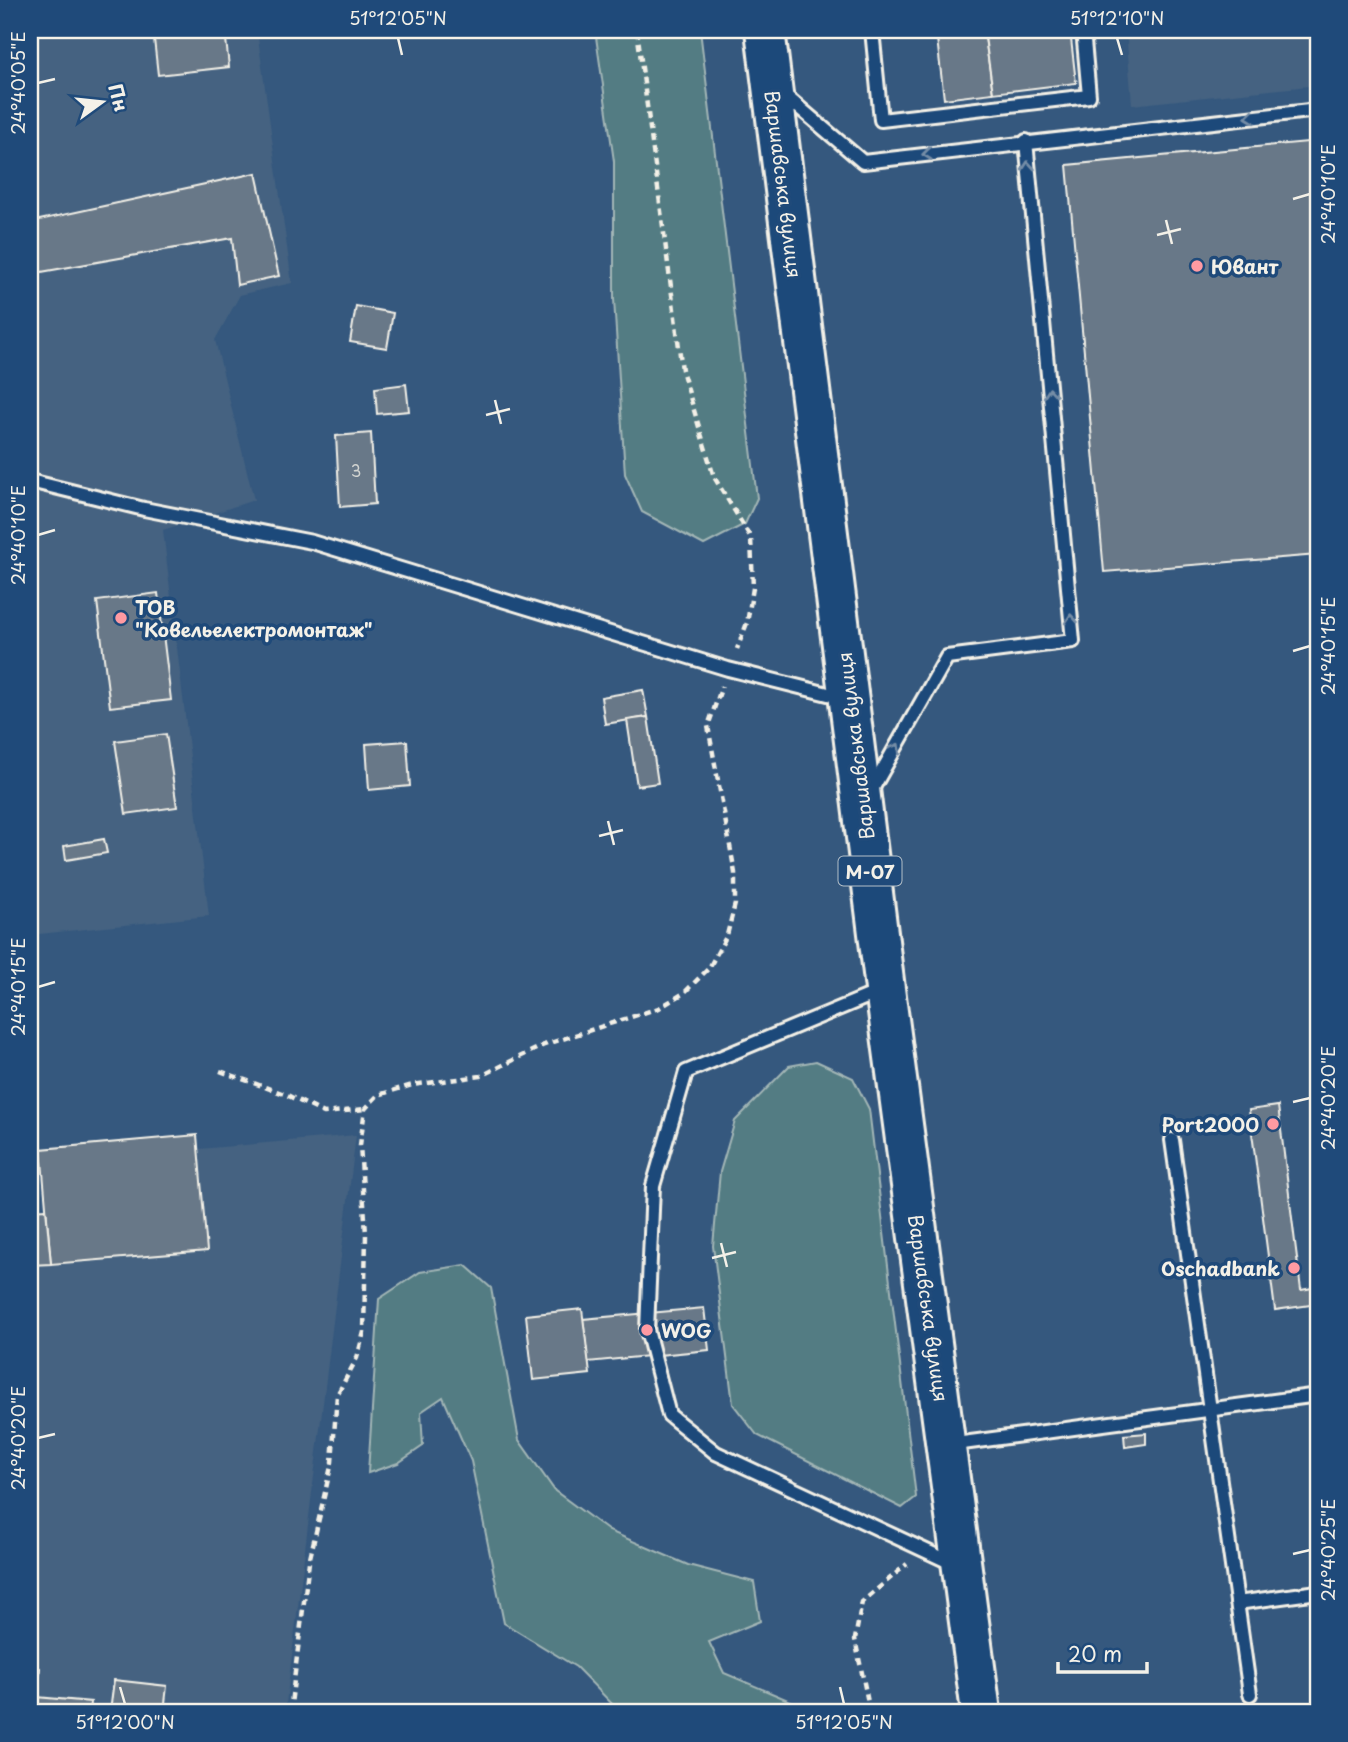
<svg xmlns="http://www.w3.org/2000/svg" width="1348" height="1742" font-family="'Playpen Sans',sans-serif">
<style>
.built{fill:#446281}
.green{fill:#527c83;stroke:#a3b6b6;stroke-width:2}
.building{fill:#687888;stroke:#f4f1e8;stroke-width:2}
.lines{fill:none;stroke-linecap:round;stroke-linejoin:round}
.lane-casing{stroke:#f4f1e8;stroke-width:18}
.highway-casing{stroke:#f4f1e8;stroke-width:44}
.path{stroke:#f4f1e8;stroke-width:4.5;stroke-dasharray:7 5;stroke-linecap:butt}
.lane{stroke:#1f4a7a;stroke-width:12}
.highway{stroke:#1f4a7a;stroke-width:38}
.oneway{stroke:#748da6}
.ticks{fill:none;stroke:#f4f1e8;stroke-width:2.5}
.poi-dot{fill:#ff9aa2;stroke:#1f4a7a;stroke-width:2.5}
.labels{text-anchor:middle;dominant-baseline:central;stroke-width:7;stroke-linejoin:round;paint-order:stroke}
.number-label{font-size:16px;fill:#d1d3d0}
.shield{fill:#1f4a7a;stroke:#b4bfc7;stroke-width:2}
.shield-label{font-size:18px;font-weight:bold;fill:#f4f1e8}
.street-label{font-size:19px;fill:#f4f1e8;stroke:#1f4a7a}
.poi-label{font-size:19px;font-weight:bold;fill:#f4f1e8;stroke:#1f4a7a;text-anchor:start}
.neatline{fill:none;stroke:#f4f1e8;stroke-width:2.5}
.ticks-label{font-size:18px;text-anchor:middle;fill:#f4f1e8}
</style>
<rect width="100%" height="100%" fill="#35587e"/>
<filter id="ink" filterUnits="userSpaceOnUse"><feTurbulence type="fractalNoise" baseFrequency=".0143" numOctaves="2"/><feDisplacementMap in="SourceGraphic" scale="14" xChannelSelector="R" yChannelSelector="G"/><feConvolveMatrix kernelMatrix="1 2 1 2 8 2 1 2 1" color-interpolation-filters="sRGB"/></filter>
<g filter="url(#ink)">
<g class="built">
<polygon points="30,30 257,30 292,283 240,295 215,340 254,500 163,530 209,916 30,935"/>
<polygon points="1126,30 1318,30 1318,85 1132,105"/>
<polygon points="197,1135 199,1149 356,1135 285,1712 30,1712 30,1210 46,1208 41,1149"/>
</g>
<g class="green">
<polygon points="595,30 700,30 757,498 745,524 704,545 642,512 625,474 614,299 614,161"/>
<polygon points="816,1061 853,1078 869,1109 916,1497 902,1508 757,1435 733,1404 713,1246 720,1172 735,1121 789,1066"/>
<polygon points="465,1265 491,1288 519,1440 555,1491 609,1531 688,1565 754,1582 760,1621 709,1642 724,1673 807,1708 809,1712 620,1712 576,1667 504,1623 471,1461 443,1397 421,1412 423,1446 398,1463 368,1473 379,1299 420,1272"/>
</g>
<g class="building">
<polygon points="153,30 225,30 229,67 158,75"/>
<polygon points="936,30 984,30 993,93 944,99"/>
<polygon points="984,30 1070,30 1076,83 993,93"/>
<polygon points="1318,141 1318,555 1104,572 1067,165"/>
<polygon points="256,173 279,276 237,285 232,238 30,274 30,222"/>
<polygon points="356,306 393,313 387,348 350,342"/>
<polygon points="406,384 409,411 377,414 375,388"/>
<polygon points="371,433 375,504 340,507 336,436"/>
<polygon points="158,593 171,700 110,707 97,601"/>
<polygon points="643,690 648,717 605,724 601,697"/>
<polygon points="648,717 658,783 637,786 627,720"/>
<polygon points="166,734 177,807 126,814 115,741"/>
<polygon points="407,741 410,786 369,790 366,744"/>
<polygon points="104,839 107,853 66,860 64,846"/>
<polygon points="1318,1102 1318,1139 1315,1139 1312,1106"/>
<polygon points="1278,1106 1301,1290 1318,1287 1318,1304 1275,1310 1249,1110"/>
<polygon points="197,1135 207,1251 51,1264 41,1149"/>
<polygon points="46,1209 51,1264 30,1265 30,1210"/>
<polygon points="704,1308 709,1350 588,1362 583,1319"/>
<polygon points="582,1309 590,1374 533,1380 526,1315"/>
<polygon points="1146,1433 1146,1444 1125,1447 1124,1435"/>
<polygon points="30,1666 40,1668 37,1697 91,1702 90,1712 30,1712"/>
<polygon points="114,1680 167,1686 164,1712 110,1712"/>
</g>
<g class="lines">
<defs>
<g id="lane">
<polyline points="872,30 881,120 1089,96 1083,30"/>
<polyline points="781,92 863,162 1318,110"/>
<polyline points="30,481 144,509 312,542 728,669 844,698"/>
<polyline points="871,791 947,657 1073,641 1026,141"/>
<polyline points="881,991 686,1072 653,1186 647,1330 669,1415 716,1453 954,1564"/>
<polyline points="1172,1140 1250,1694"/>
<polyline points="948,1445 1318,1395"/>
<polyline points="1237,1603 1318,1592"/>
</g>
<polyline id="highway" points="765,30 885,989 981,1712"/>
</defs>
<use href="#lane" class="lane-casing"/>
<use href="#highway" class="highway-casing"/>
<g class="path">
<polyline points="637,30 682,370 714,477 751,538 753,588 747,623 737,649"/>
<polyline points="220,1071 287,1095 324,1113 365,1109"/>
<polyline points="290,1712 309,1562 332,1462 337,1395 357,1358 364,1332 366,1234 360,1145 365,1109 378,1095 412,1085 481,1076 544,1045 659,1008 684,993 709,968 727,935 735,904 735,873 708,726 722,686"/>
<polyline points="870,1712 855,1639 862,1602 907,1564"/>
</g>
<use href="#lane" class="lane"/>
<use href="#highway" class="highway"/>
</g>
<defs><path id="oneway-chevron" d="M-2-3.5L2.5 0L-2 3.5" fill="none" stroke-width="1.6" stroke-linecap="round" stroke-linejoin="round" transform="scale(1.75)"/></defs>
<g class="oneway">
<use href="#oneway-chevron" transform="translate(1250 117) rotate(174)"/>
<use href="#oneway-chevron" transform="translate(927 154) rotate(173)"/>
<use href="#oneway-chevron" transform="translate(1028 166) rotate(-95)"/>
<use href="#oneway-chevron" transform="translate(1050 393) rotate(-95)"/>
<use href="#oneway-chevron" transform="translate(1071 619) rotate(-95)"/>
<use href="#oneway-chevron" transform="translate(896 748) rotate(-60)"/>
</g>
</g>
<path class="ticks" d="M398,38L402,55M1117,38L1122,55M38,83L55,79M1293,199L1310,194M1166,220L1172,244M1157,235L1181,229M495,400L501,424M486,415L510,409M38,535L55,530M1293,651L1310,646M608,821L614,845M599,836L623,830M38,987L55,982M1293,1102L1310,1098M721,1243L727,1267M712,1258L736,1252M38,1438L55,1434M1293,1554L1310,1550M120,1687L125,1704M840,1687L844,1704"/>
<g class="poi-dot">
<circle cx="1197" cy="266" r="7"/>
<circle cx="121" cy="618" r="7"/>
<circle cx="1273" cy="1124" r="7"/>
<circle cx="1294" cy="1268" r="7"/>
<circle cx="647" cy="1330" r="7"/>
</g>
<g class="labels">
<g class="number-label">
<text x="356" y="470">3</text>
</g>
<rect class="shield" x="838.5" y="856.5" width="63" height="29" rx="5"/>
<g class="shield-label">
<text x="870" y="871">М-07</text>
</g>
<g class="street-label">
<text transform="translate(784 184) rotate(83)">Варшавська вулиця</text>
<text transform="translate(855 746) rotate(-97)">Варшавська вулиця</text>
<text transform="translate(929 1308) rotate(82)">Варшавська вулиця</text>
</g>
<g class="poi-label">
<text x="1211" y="266">Ювант</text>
<text x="135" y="607">ТОВ<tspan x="135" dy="22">"Ковельелектромонтаж"</tspan></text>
<text x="1259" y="1124" text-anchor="end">Port2000</text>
<text x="1280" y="1268" text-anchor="end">Oschadbank</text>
<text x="661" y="1330">WOG</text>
</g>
</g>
<rect width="1348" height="1742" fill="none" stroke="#1f4a7a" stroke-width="77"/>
<g transform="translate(102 102) rotate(75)" stroke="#1f4a7a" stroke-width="5" paint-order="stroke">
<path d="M0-5L12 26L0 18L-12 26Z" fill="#f4f1e8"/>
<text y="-10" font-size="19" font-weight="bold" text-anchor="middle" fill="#f4f1e8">Пн</text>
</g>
<path d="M1058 1662v10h89v-10" fill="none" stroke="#f4f1e8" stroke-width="3.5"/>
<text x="1068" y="1662" font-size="21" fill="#f4f1e8" stroke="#1f4a7a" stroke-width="5" paint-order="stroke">20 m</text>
<rect x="38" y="38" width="1272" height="1666" class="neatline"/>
<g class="ticks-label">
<text x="398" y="25">51°12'05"N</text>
<text x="1117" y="25">51°12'10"N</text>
<text transform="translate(19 83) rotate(-90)" y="6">24°40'05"E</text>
<text transform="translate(1329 194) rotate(-90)" y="6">24°40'10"E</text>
<text transform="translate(19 535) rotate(-90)" y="6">24°40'10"E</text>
<text transform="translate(1329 646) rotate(-90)" y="6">24°40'15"E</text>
<text transform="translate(19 987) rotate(-90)" y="6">24°40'15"E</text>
<text transform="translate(1329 1098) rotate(-90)" y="6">24°40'20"E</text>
<text transform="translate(19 1438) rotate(-90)" y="6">24°40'20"E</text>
<text transform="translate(1329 1550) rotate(-90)" y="6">24°40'25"E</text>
<text x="125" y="1729">51°12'00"N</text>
<text x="844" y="1729">51°12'05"N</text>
</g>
</svg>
